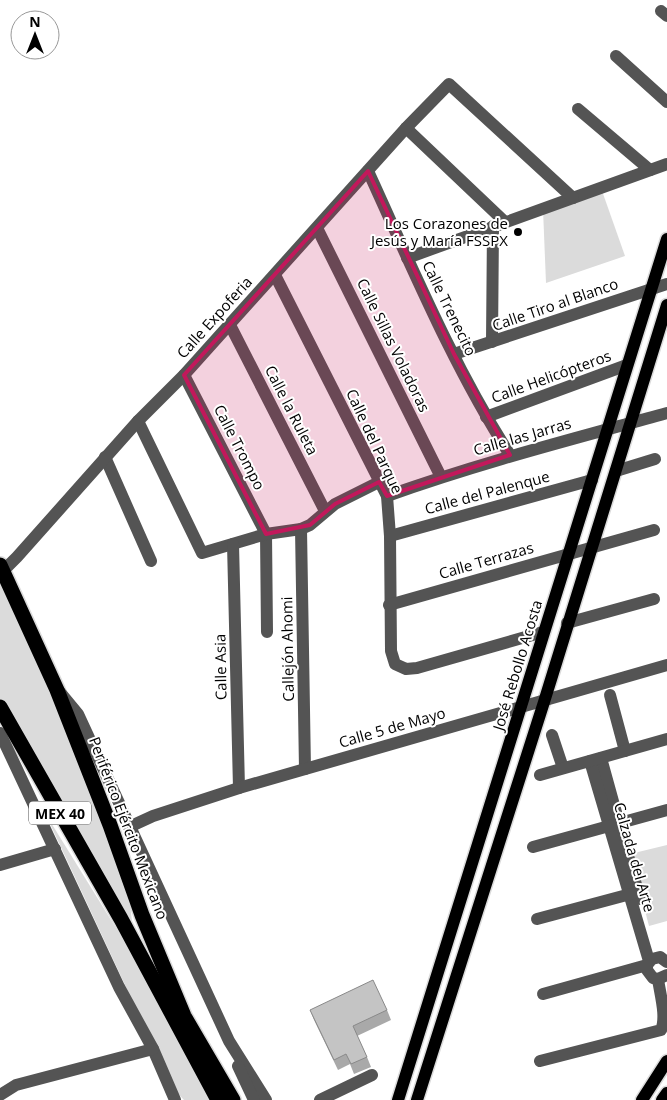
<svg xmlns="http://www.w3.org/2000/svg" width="667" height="1100" font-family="'Open Sans',sans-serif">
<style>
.green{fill:#dbdbdb}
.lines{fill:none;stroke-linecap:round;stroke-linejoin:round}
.major-casing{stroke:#dbdbdb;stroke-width:15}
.highway-casing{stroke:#dbdbdb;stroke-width:18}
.minor{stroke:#545454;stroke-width:12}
.major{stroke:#000;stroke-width:12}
.highway{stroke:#000;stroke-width:15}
.wall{fill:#a9a9a9}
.building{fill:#c4c4c4;stroke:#898989}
.marked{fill:#c2185b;fill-opacity:0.2;stroke:#c2185b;stroke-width:4;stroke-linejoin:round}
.poi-dot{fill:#000;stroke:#fff;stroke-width:2}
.labels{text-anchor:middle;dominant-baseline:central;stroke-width:4;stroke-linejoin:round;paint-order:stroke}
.shield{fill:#fff;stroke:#4c4c4c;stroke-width:1}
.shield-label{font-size:14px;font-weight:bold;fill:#000}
.poi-label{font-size:15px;fill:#000;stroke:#fff;text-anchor:end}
.street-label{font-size:15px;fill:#000;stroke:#fff}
</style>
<rect width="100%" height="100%" fill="#fff"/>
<g class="green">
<polygon points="601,188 625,256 546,283 543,209"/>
<polygon points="0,574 35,646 129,894 133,931 0,702"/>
<polygon points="45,813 161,1001 216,1100 184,1100 173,1088"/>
<polygon points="667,845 667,921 649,926 630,854"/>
</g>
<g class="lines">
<defs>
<g id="major">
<polyline points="398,1100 667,239"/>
<polyline points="417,1100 544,702 667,305"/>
<polyline points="642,1100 667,1061"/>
<polyline points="662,1100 667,1093"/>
</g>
<g id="highway">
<polyline points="0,565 57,690 110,825 142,915 184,1016 233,1100"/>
<polyline points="0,707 121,919 218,1100"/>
</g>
</defs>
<use href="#major" class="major-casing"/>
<use href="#highway" class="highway-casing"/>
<g class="minor">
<polyline points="661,11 667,16"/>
<polyline points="616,56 667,102"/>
<polyline points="578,109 650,170"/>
<polyline points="406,128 505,222"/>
<path d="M368,171C412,267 453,366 510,455"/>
<polyline points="317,228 441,477"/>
<polyline points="407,258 667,164"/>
<polyline points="275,275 387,496 390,536 391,651 395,664 406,669 417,668 543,632"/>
<polyline points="230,325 325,511"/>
<polyline points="492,342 493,226"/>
<polyline points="454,354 667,284"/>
<polyline points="184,375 266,534 267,632"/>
<polyline points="486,417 627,365"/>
<polyline points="138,421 202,553 266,534 301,529 310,525 335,504 379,482"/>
<polyline points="105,457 151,561"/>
<polyline points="616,471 655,459"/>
<path d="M387,496C479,463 573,439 667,413"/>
<polyline points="301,529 305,769"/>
<polyline points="390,536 592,480"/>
<polyline points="233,544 239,788"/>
<polyline points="3,571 17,557 138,421 184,375 406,128 449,84 573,198"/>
<polyline points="389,605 654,530"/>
<polyline points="567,623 654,599"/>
<polyline points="59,691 78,714 229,1041 266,1100"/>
<polyline points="610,695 625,751"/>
<polyline points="0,733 119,987 153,1049 175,1100"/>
<polyline points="552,735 563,768"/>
<polyline points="601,758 640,899"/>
<polyline points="590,761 649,961"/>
<polyline points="540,775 667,739"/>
<polyline points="129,827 153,816 239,788 667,665"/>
<polyline points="533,847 667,810"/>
<polyline points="0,865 55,849"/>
<polyline points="537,919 638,892"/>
<polyline points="667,962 660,957 652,959 647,965 647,970 653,978 658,979 667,975"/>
<polyline points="543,994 647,965"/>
<path d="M540,1061L661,1030C667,1017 660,994 658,979"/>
<polyline points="238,1066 254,1100"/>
<polyline points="0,1095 16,1085 153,1049"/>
<polyline points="320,1100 372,1075"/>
</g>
<use href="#major" class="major"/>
<use href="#highway" class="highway"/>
</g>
<polygon class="wall" points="310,1010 387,1010 391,1020 357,1036 367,1057 371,1067 354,1074 350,1064 338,1070 314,1020"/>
<polygon class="building" points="373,980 387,1010 353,1026 367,1057 351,1064 346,1054 334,1060 310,1010"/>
<path class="marked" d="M368,171L454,354L510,455L387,496L379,482L335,504L310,525L266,534L184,375Z"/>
<circle class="poi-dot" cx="518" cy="232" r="5"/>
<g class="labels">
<rect class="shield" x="29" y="801.5" width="62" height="23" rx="4"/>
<g class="shield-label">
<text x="60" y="813">MEX 40</text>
</g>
<g class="poi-label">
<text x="508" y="223">Los Corazones de<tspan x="508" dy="17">Jesús y María FSSPX</tspan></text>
</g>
<g class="street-label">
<text transform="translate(555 304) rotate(-19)">Calle Tiro al Blanco</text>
<text transform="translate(450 308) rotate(64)">Calle Trenecito</text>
<text transform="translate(214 317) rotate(-48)">Calle Expoferia</text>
<text transform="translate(394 345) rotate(64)">Calle Sillas Voladoras</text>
<text transform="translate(551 376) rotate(-20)">Calle Helicópteros</text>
<text transform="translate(292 410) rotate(63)">Calle la Ruleta</text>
<text transform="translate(522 436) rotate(-16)">Calle las Jarras</text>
<text transform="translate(375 441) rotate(65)">Calle del Parque</text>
<text transform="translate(240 447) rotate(63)">Calle Trompo</text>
<text transform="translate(487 492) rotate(-15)">Calle del Palenque</text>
<text transform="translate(486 560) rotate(-16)">Calle Terrazas</text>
<text transform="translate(287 649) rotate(-91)">Callejón Ahomi</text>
<text transform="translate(517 665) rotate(-73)">José Rebollo Acosta</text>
<text transform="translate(220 667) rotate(-91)">Calle Asia</text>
<text transform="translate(392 727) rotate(-16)">Calle 5 de Mayo</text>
<text transform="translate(129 828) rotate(69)">Periférico Ejército Mexicano</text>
<text transform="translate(635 857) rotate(74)">Calzada del Arte</text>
</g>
</g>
<g transform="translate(35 35)"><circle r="24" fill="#ffffff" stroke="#999999"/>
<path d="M0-4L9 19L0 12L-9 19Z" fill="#000000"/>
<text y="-8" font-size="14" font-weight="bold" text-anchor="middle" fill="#000000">N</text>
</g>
</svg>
